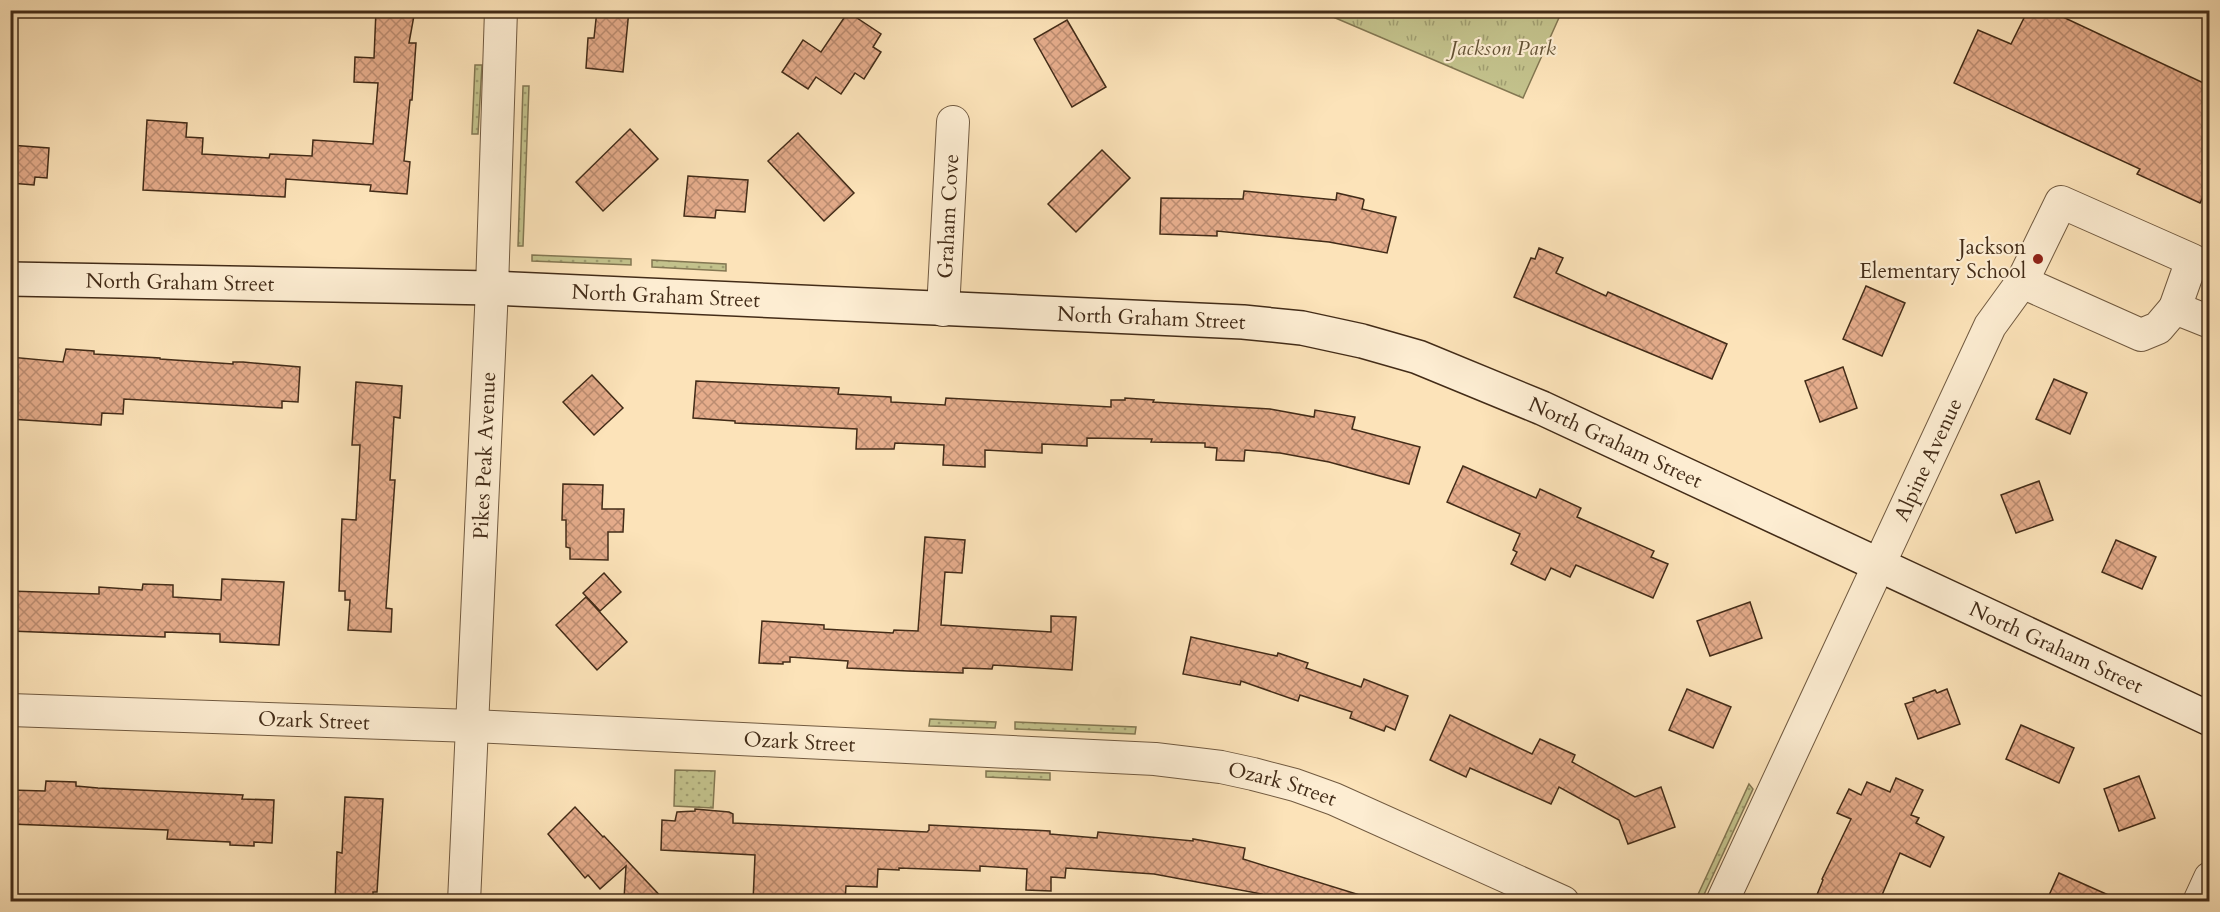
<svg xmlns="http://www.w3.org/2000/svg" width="2220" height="912" font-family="Cardo,serif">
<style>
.grass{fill:url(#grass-dots);stroke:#837752;stroke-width:1.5}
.park{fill:url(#park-tufts);stroke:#837752;stroke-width:1.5}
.building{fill:url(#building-cross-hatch);stroke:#432c18;stroke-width:1.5}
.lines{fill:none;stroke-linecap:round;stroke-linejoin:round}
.minor-casing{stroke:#715a40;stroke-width:34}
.secondary-casing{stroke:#432c18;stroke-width:36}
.minor{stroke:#fdedd2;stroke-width:32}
.secondary{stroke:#fdedd2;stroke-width:33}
.poi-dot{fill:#8f2418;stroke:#fdedd2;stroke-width:2}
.labels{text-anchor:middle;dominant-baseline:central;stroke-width:4.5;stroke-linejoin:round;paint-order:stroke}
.park-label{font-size:21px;font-style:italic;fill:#635235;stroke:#fdedd2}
.street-label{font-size:21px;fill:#432c18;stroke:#fdedd2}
.poi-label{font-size:21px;fill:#432c18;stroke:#fdedd2;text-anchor:end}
</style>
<defs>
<pattern id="grass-dots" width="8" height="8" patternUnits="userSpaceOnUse" patternTransform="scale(1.5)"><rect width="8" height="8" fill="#c3c28c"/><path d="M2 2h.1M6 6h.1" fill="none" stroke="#a09e71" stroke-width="1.8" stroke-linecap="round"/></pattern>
<pattern id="park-tufts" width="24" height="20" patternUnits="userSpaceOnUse" patternTransform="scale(1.5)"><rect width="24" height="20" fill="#c3c28c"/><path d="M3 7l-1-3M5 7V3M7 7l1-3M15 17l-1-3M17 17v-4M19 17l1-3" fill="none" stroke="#a09e71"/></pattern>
<pattern id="building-cross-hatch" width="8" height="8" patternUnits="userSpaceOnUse" patternTransform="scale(1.5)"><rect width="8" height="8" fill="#e5ac8b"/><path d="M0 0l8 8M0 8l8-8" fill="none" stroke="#bb8c71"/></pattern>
</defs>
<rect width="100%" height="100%" fill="#fce3b9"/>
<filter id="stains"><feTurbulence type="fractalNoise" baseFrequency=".00333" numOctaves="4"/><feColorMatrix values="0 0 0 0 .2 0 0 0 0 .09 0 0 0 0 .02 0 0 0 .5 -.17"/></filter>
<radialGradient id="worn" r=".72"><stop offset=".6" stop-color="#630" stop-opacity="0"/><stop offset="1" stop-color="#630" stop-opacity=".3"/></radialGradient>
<g class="grass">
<polygon points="475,65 482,65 478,134 472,134"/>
<polygon points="523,86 529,86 523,246 518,246"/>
<polygon points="532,255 631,259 631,265 532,261"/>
<polygon points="652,260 726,264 726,271 652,267"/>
<polygon points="930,719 996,722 995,728 929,726"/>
<polygon points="1015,722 1136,727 1135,734 1015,729"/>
<polygon points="675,770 715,771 713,808 674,806"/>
<polygon points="986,771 1050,773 1050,780 986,777"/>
<polygon points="1749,784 1753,789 1701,901 1695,901"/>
</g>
<polygon class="park" points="1319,11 1562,11 1523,98"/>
<g class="building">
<polygon points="376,10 415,10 409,43 416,43 412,100 410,100 404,161 410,162 407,194 370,191 371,185 286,179 285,197 143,190 147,120 187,123 186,137 203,138 202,154 269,158 270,154 312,156 313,140 373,144 378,83 354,82 355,57 374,58"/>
<polygon points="597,10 629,10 623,72 586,68 588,38 594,38"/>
<polygon points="2028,10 2048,10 2210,86 2210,183 2200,203 2137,174 2140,169 1954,83 1978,30 2011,44"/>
<polygon points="848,12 881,34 873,47 881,52 864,79 855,73 841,94 816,77 808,89 782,72 803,40 821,52"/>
<polygon points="1067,20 1106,87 1072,107 1034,39"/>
<polygon points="630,129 658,159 603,211 576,182"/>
<polygon points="798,133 854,193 824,221 768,161"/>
<polygon points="10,145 49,148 47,178 35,177 34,185 10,183"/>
<polygon points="1102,150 1130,178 1076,232 1048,204"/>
<polygon points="688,176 748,180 745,212 716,210 715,218 684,216"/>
<polygon points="1244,191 1336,200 1337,193 1363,199 1364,200 1362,209 1396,217 1387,253 1329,242 1217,231 1217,236 1160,234 1161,198 1243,199"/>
<polygon points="1539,248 1563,258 1556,273 1606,296 1608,292 1727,344 1712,379 1514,297 1531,258 1535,259"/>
<polygon points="1866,286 1905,303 1882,356 1843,339"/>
<polygon points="66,349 94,351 94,354 160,358 160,359 233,364 233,362 243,362 300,367 298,402 282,401 282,408 124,399 123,414 102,413 101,425 10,419 10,357 63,362"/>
<polygon points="1843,367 1857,408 1820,422 1805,381"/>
<polygon points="592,375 623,408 594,435 563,402"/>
<polygon points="2054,379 2087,393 2070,434 2036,419"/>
<polygon points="696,381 839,388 838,394 891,397 891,402 945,405 946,398 1111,407 1111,400 1125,400 1125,398 1154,400 1153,402 1270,409 1314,417 1315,410 1355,417 1352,429 1420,447 1409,484 1329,462 1280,453 1245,450 1244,461 1216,460 1217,448 1205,447 1205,443 1151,442 1152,439 1087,438 1087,446 1042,444 1042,453 985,450 985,467 943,465 944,445 895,443 894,449 856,449 857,429 735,423 735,421 693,418"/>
<polygon points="356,382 402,386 400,418 394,417 390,480 395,480 386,608 392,609 391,632 348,630 350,600 345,600 345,591 339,591 342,519 356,520 360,445 352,445"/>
<polygon points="1463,466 1536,498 1540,489 1581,508 1577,517 1654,551 1651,557 1668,564 1653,598 1576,565 1570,577 1551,568 1545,580 1511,564 1517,552 1513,550 1520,534 1447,502"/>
<polygon points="2039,481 2053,520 2016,533 2001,495"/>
<polygon points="563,484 603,485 602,509 624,509 623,532 608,532 608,560 570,559 570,548 566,547 566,520 562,520"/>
<polygon points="925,537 965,540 962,573 945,572 941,625 1051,632 1051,616 1076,617 1072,670 993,665 992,669 963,668 963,673 908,671 847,668 848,661 790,657 790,662 783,662 783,664 759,663 762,621 824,625 824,629 893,633 894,630 918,631"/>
<polygon points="2116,540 2156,557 2142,589 2102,572"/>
<polygon points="604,573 621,592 600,611 583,593"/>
<polygon points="222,579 284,582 279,645 220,642 220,634 165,632 165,637 10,631 10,591 99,594 99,587 142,590 143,584 173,585 173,597 221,600"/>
<polygon points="586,597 627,642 597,670 556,625"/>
<polygon points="1750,602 1762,638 1710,656 1697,621"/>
<polygon points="1191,637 1277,656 1278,653 1308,663 1306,668 1361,687 1364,679 1408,696 1395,730 1386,726 1384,731 1350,718 1352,712 1300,695 1298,701 1241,681 1240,685 1183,674"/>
<polygon points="1687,689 1731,707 1713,748 1669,730"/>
<polygon points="1947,689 1960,724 1918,739 1905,704 1914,701 1913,698 1935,690 1937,693"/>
<polygon points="1450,715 1532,754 1540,739 1575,755 1572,762 1635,797 1661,787 1675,827 1628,844 1619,820 1559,787 1551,804 1470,768 1466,777 1430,760"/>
<polygon points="2021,725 2074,748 2059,783 2006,759"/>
<polygon points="2139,776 2155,818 2119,831 2104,789"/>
<polygon points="1896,778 1923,790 1911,815 1919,818 1916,823 1944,837 1930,867 1900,853 1879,902 1814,902 1823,880 1822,879 1851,819 1837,813 1849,789 1861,795 1867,782 1890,792"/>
<polygon points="46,781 76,782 76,786 98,788 243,795 242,799 274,800 272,843 254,842 254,846 230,845 230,842 167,839 168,830 10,824 10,790 45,791"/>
<polygon points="345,797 383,799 377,892 373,892 373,902 335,902 337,852 342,853"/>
<polygon points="575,807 603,837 604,836 665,901 624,899 626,866 600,889 588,875 585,878 548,834"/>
<polygon points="695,809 729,812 733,814 733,823 927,832 929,830 929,825 1050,831 1050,834 1097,838 1098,832 1193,841 1193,839 1245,848 1243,859 1363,896 1362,902 1260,902 1262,894 1154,874 1066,868 1065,878 1051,877 1051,891 1026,890 1027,869 980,866 980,871 899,868 899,870 878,869 877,887 846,886 845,902 753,902 755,855 661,850 662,820 675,821 677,812 695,811"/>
<polygon points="2059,873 2124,902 2046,902"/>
</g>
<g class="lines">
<defs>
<g id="minor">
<polyline points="2022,282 2141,335 2158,328 2175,308 2210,322"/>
<path id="s1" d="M943,310L953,122"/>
<path id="s2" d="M10,710L472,726L1155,759L1221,767L1253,774L1295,785L1334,799L1563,902"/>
<path id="s3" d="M464,902L492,288L501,10"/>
<path id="s4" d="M1722,902L1990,326L2022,282L2061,202L2192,260L2175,308"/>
<polyline points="2199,902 2210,878"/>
</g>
<g id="secondary">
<path id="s5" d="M10,279L492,288L1243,322L1302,328L1362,341L1418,357L1542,408L2210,719"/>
</g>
</defs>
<use href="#minor" class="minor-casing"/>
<use href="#secondary" class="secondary-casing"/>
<use href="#minor" class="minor"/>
<use href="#secondary" class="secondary"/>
</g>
<circle class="poi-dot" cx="2038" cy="259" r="6"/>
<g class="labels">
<g class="park-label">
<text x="1503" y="48">Jackson Park</text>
</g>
<g class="street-label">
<text stroke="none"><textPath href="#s1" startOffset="94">Graham Cove</textPath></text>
<text stroke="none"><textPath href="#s5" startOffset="170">North Graham Street</textPath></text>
<text stroke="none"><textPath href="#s5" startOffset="656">North Graham Street</textPath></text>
<text stroke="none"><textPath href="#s5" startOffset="1142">North Graham Street</textPath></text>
<text stroke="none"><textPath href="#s5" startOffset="1628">North Graham Street</textPath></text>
<text stroke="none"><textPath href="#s3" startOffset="447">Pikes Peak Avenue</textPath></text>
<text stroke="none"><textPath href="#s4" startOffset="488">Alpine Avenue</textPath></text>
<text stroke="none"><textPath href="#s5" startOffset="2114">North Graham Street</textPath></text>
<text stroke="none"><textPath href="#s2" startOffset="304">Ozark Street</textPath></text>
<text stroke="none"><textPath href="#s2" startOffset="790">Ozark Street</textPath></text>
<text stroke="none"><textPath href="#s2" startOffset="1276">Ozark Street</textPath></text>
</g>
<g class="poi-label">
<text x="2026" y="247">Jackson<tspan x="2026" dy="24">Elementary School</tspan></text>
</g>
</g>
<rect width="2220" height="912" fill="none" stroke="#fce3b9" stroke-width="36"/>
<rect x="12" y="12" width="2196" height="888" fill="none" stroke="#432c18" stroke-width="3"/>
<rect x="18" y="18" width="2184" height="876" fill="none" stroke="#432c18" stroke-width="1.5"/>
<rect width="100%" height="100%" filter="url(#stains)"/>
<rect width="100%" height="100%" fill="url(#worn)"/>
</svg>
